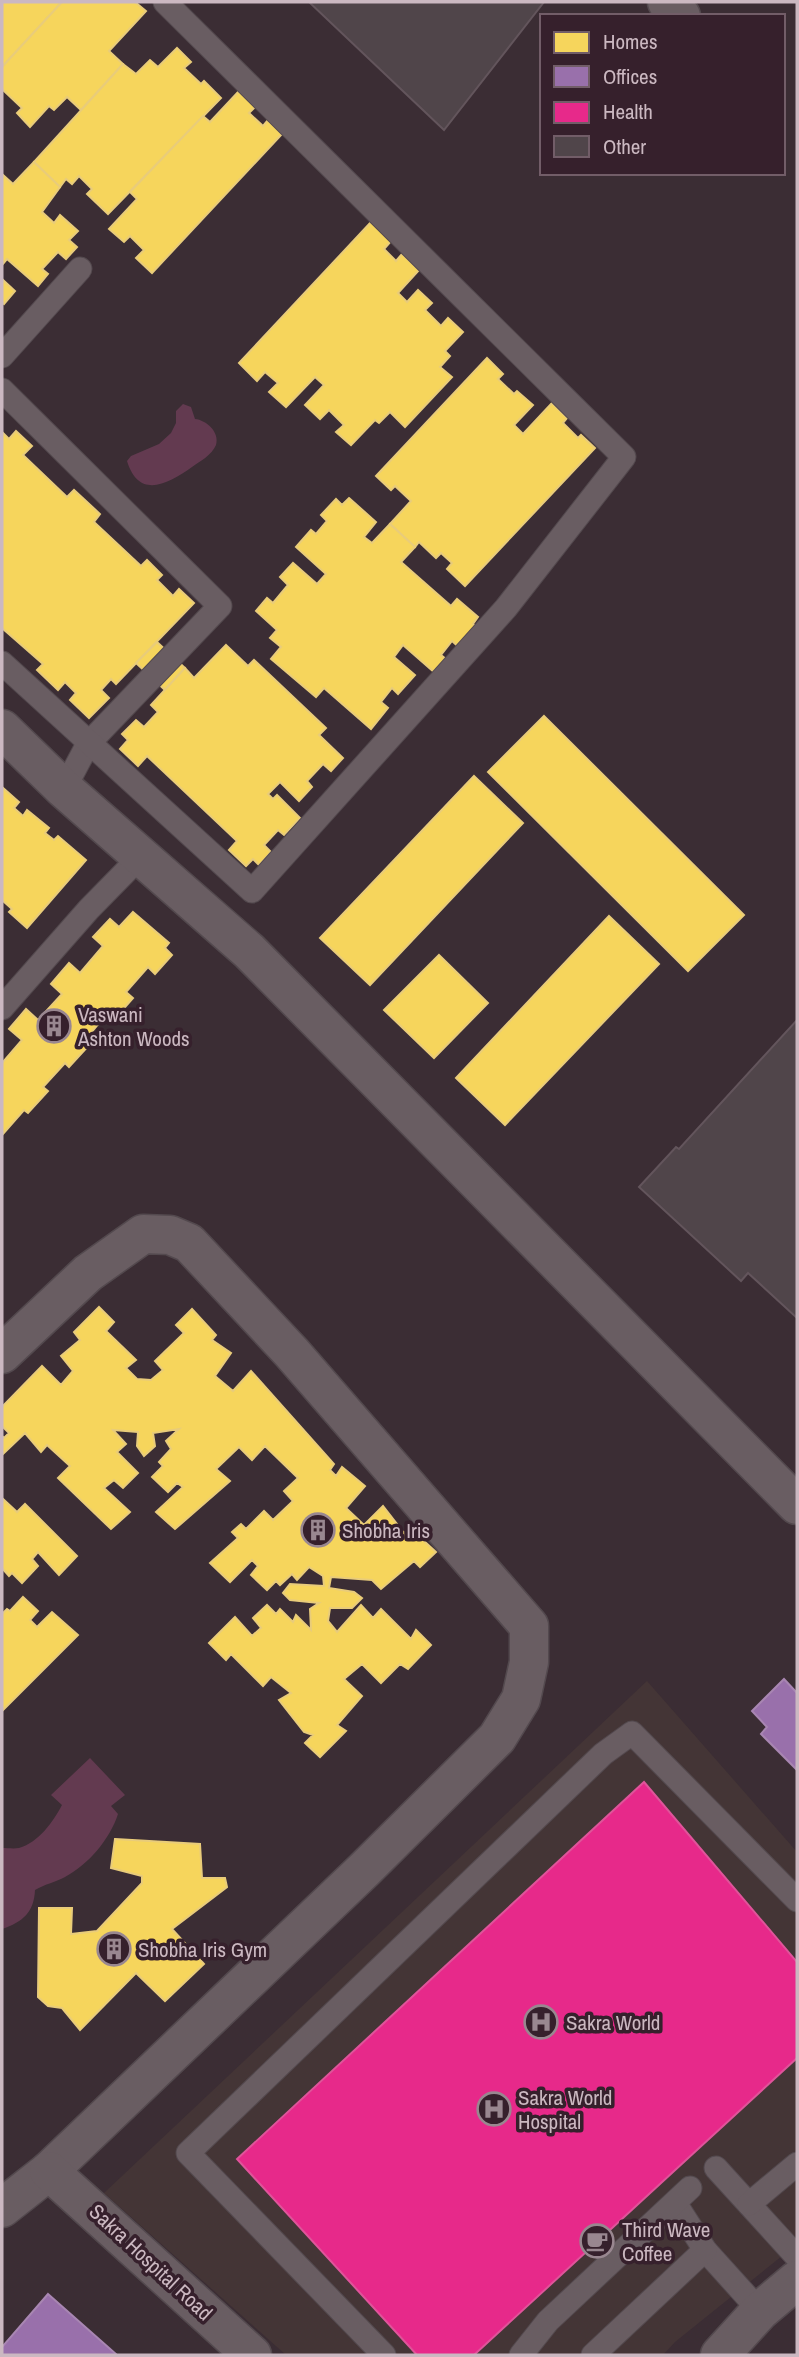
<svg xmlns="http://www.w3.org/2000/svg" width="799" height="2357" font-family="'Archivo Narrow',sans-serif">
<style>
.medical{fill:#443536}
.water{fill:#633a50}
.homes{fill:#f6d55c;stroke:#e9cc7a;stroke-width:2}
.offices{fill:#9970ab;stroke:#a886b2;stroke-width:2}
.health{fill:#e7298a;stroke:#df549a;stroke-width:2}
.building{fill:#50454a;stroke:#63555c;stroke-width:2}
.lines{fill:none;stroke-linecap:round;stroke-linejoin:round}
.service-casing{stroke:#53494e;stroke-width:25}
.minor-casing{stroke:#53494e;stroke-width:41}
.tertiary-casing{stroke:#53494e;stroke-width:41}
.service{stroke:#695d62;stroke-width:23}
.minor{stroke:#695d62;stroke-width:38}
.tertiary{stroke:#695d62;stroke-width:38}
.labels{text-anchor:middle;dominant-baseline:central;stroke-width:7;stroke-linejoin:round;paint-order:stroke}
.poi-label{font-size:21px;fill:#cbb8c1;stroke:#36202c;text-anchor:start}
.street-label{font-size:21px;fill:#cbb8c1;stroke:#36202c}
</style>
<rect width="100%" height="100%" fill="#3b2d34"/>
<polygon class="medical" points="647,1681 797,1852 797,2244 675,2342 663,2355 286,2355 104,2193"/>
<g class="water">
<path d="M183,404L191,407L195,419C206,420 220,432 216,445C212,455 199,462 192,467C168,484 139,500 127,461L131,456L159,444L171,433L176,423V411Z"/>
<path d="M90,1758L125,1795L111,1806L118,1814C110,1839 88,1865 65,1877C56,1882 45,1884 35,1890C34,1912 23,1922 2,1929V1848C7,1848 14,1849 19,1848C39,1842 53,1822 62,1805L51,1795Z"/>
</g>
<g class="homes">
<polygon points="2,2 62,2 2,67"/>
<polygon points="62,2 135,2 146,11 109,51 123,64 81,110 67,97 54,110 49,106 30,127 17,113 22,108 2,89 2,67"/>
<polygon points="177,48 191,62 184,68 201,84 204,81 221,98 108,214 87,194 92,189 79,176 72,184 66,179 60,187 34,162 123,64 136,74 150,60 158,67"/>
<polygon points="240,90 257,105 249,113 263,126 268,120 282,134 152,273 136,258 144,250 130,236 124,242 109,229 137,199 130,192 203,116 210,122"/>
<polygon points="34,162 60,187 42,212 54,223 60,215 78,231 69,240 77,247 66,259 58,252 42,269 48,274 38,286 7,259 2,265 2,174 13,184"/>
<polygon points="372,221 392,240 384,249 396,261 402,254 419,270 398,293 407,302 418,290 432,303 425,310 441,326 448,318 463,332 445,351 450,356 440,367 452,377 405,427 390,412 379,423 375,420 351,445 336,432 344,425 329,410 320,419 305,405 324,385 315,377 286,407 269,392 278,383 265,372 257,381 239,363"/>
<polygon points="2,279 15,291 4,304 2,302"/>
<polygon points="487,358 503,374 498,379 514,394 517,391 533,405 514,425 523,434 552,403 567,418 563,423 578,438 581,435 595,448 465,586 447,569 452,563 441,553 436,558 419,542 415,547 390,524 411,501 395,486 391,490 376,476"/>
<polygon points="16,431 32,446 23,455 67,497 74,490 100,514 94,522 141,566 147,560 162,575 157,580 173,596 179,589 194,603 116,684 111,679 101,690 109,698 89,718 70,700 76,693 65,682 58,690 37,670 43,664 2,628 2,432 9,439"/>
<polygon points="349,498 376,522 364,537 372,543 390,524 415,547 401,562 451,606 457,599 478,617 473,624 479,629 461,649 452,641 441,655 446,659 434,672 403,645 394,657 415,675 398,694 392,688 381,702 388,708 371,729 324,688 316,697 271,659 281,647 270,638 277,630 256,611 267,598 273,603 288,585 280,577 293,563 317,584 326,574 296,547 311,530 316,534 327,521 321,515 336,499 342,505"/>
<polygon points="157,642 185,668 165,690 136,663"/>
<polygon points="226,645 248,666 254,660 326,728 319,735 343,758 331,771 323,764 307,781 312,787 299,801 280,782 268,794 273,799 277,795 300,818 284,835 278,830 264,845 271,852 259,865 253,859 246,866 229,850 237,841 147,756 138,766 120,749 128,740 122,734 136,720 144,727 158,712 151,705 185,668 194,678"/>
<polygon points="544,716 744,915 688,971 488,772"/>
<polygon points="474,776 523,823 370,985 320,938"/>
<polygon points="2,787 19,802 14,808 23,816 27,810 49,828 45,833 54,840 58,836 86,860 27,928 9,912 12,909 2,900"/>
<polygon points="133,912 169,943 165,948 172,955 155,974 148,967 126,992 133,998 111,1023 104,1017 85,1040 90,1044 69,1067 65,1063 43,1087 48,1091 28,1113 24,1110 2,1135 2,1063 22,1040 9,1029 26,1009 38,1020 62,994 51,984 69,963 80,973 103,946 93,937 110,919 119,927"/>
<polygon points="609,916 659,964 505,1125 456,1078"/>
<polygon points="439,955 488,1003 434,1058 384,1010"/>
<polygon points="99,1307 114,1322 106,1331 136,1360 126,1368 137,1379 151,1380 163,1370 155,1361 184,1333 176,1325 192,1309 216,1335 212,1340 231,1353 215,1376 233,1391 251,1371 334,1464 330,1470 336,1476 342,1467 365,1486 346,1508 364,1525 383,1506 404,1533 410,1528 436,1552 420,1567 414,1561 381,1589 372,1580 331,1577 329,1588 354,1592 362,1598 352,1608 330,1608 328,1621 337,1632 361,1605 373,1618 381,1609 411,1639 416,1630 431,1645 408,1669 400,1664 381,1683 362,1664 344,1679 362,1696 337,1725 346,1731 320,1757 305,1743 313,1735 304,1732 279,1700 291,1693 271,1677 263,1686 231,1654 226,1660 209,1643 235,1617 252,1636 261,1628 253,1618 267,1605 276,1614 280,1609 293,1622 296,1615 311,1630 310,1609 319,1603 290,1600 283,1593 290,1584 324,1586 323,1576 309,1567 297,1580 292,1574 280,1585 276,1581 267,1590 251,1575 258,1566 252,1560 230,1582 210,1563 238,1538 232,1532 241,1524 246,1529 264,1511 273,1520 293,1501 284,1491 298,1478 265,1446 252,1460 239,1447 216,1469 230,1481 175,1529 156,1512 183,1487 177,1483 168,1492 152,1477 163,1466 159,1462 171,1449 166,1441 179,1429 153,1433 155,1446 144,1456 137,1446 138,1432 113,1430 126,1444 117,1452 138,1473 123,1488 114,1480 104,1488 130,1512 111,1529 58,1478 70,1466 47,1445 41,1452 25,1433 2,1455 2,1436 4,1438 9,1433 2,1426 2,1407 42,1366 61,1385 73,1371 61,1356 80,1340 74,1332"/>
<polygon points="2,1498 17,1512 25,1504 77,1556 59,1575 38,1552 32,1559 38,1566 22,1583 12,1573 9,1576 2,1568"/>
<polygon points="23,1597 38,1611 30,1620 37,1627 52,1612 78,1635 2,1711 2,1614 7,1609 10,1611"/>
<polygon points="115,1839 200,1844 202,1878 225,1878 227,1887 172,1929 204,1964 165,2001 136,1973 80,2030 62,2008 48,2006 38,1997 39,1908 72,1908 71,1934 97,1931 142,1883 142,1876 111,1868"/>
</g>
<g class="offices">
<polygon points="784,1679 797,1693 797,1770 761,1734 767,1727 752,1711"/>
<polygon points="48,2294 117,2355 2,2355 2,2347"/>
</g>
<polygon class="health" points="644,1782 797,1962 797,2058 474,2355 417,2355 237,2159"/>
<g class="building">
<polygon points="309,2 544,2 444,130"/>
<polygon points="797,1020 797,1318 748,1273 741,1281 639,1187 676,1147 679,1149"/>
</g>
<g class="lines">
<defs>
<g id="service">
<polyline points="2,356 80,269"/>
<polyline points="2,390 220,606 88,744 64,789"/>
<polyline points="2,663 252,891 506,608 624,457 165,2"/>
<polyline points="2,1008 89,909 141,856"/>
<polyline points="716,2168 797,2257"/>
<polyline points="675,2203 705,2250 760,2311"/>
<polyline points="749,2204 797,2164"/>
<polyline points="384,2355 188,2153 603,1754 632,1733 797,1900"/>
<polyline points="521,2355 548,2321 690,2188"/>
<polyline points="593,2355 705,2250"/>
</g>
<g id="minor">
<polyline points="667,2 681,16"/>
<polyline points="2,1354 88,1273 143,1234 170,1235 189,1243 292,1353 529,1626 529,1662 521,1699 497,1738 364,1870 49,2171 2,2208"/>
<polyline points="49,2171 252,2355"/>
</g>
<g id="tertiary">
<polyline points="2,729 64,789 249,951 797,1505"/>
<polyline points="720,2355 760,2311 797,2280"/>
</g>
</defs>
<use href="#service" class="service-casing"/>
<use href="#minor" class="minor-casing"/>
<use href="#tertiary" class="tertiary-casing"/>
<use href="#service" class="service"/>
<use href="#minor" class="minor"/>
<use href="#tertiary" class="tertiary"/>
</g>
<defs>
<symbol id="building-ring" viewBox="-11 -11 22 22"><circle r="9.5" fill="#36202c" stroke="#998790" stroke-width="1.5"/><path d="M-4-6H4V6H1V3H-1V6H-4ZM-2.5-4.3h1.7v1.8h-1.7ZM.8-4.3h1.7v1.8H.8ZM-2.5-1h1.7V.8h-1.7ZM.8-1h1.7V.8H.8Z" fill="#998790"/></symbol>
<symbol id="hospital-ring" viewBox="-11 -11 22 22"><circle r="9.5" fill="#36202c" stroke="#998790" stroke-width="1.5"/><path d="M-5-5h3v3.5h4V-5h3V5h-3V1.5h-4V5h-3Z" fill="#998790"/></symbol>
<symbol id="cafe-ring" viewBox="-11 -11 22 22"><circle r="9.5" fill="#36202c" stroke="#998790" stroke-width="1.5"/><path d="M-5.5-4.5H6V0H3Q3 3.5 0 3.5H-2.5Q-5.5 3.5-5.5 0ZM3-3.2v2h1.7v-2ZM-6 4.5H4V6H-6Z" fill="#998790"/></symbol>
</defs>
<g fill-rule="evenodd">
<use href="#building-ring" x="35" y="1007" width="38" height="38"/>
<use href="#building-ring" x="299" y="1511" width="38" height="38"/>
<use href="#building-ring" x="95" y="1930" width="38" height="38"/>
<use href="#hospital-ring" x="522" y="2003" width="38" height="38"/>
<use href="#hospital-ring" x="475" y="2090" width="38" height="38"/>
<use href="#cafe-ring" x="578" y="2222" width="38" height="38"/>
</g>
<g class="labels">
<g class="poi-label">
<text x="78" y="1014">Vaswani<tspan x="78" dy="24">Ashton Woods</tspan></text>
<text x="342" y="1530">Shobha Iris</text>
<text x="138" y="1949">Shobha Iris Gym</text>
<text x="566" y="2022">Sakra World</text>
<text x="518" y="2097">Sakra World<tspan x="518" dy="24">Hospital</tspan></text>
<text x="622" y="2229">Third Wave<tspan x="622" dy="24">Coffee</tspan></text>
</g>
<g class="street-label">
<text transform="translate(151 2262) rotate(43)">Sakra Hospital Road</text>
</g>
</g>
<rect width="799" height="2357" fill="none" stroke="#cbb8c1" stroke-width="7"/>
<rect x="540" y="14" width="245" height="161" fill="#36202c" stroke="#725d68" stroke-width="2"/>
<rect x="554" y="32" width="35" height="21" fill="#f6d55c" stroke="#725d68" stroke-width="2"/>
<text x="603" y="49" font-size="21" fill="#cbb8c1">Homes</text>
<rect x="554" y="66" width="35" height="21" fill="#9970ab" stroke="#725d68" stroke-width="2"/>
<text x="603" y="84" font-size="21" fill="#cbb8c1">Offices</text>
<rect x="554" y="102" width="35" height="21" fill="#e7298a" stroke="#725d68" stroke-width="2"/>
<text x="603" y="119" font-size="21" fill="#cbb8c1">Health</text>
<rect x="554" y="136" width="35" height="21" fill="#50454a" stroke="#725d68" stroke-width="2"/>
<text x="603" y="154" font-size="21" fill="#cbb8c1">Other</text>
</svg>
